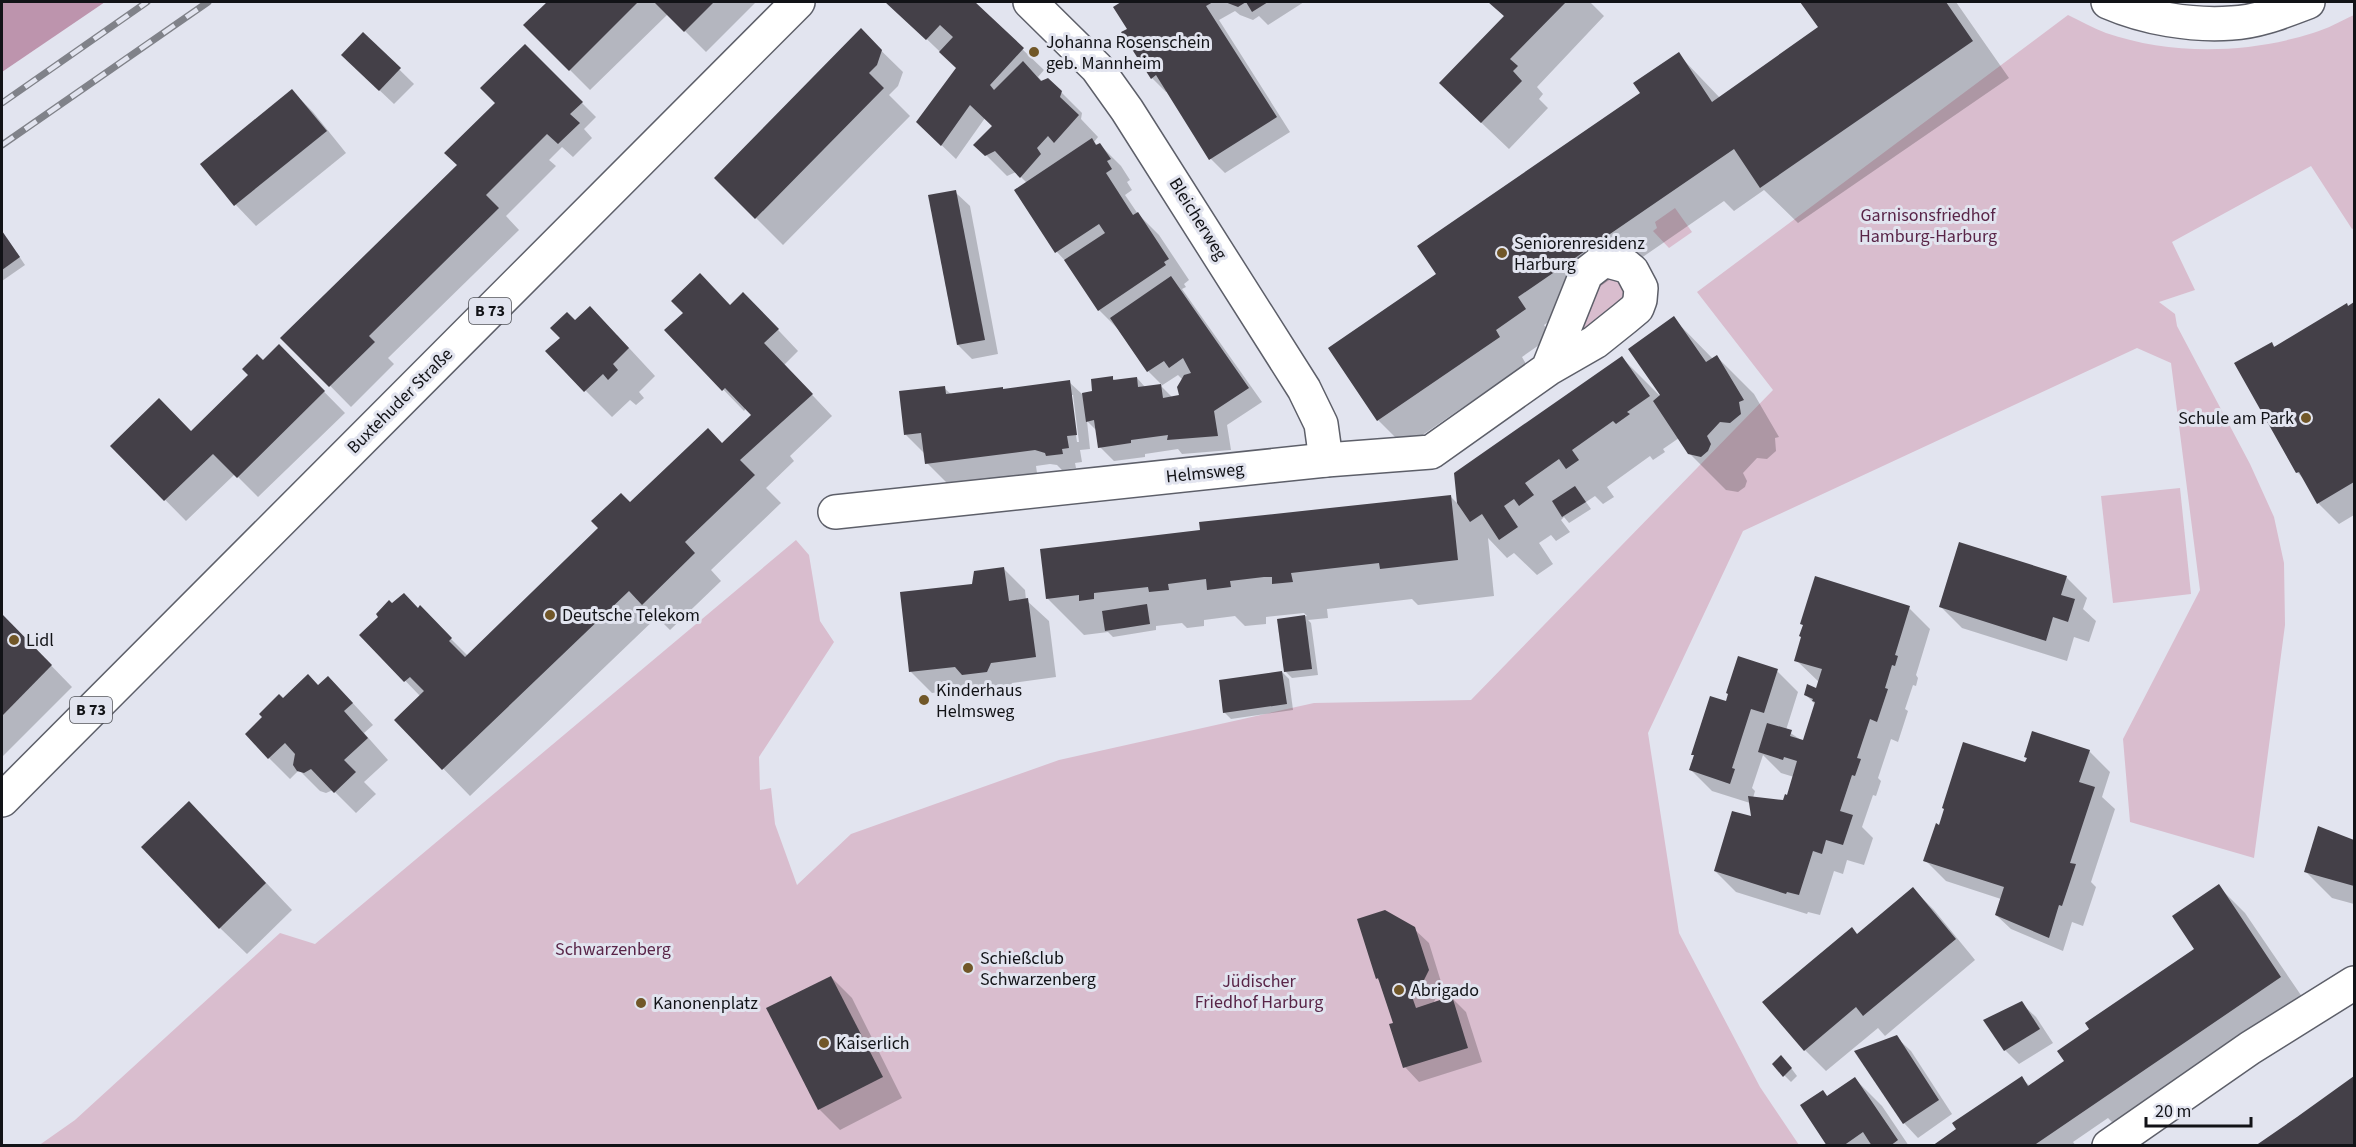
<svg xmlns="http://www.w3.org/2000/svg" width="2356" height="1147" font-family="'Source Sans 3',sans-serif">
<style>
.green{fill:#d9bdce}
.forest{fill:#bd94ad}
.shadow{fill:#0003;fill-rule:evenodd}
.building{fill:#444048}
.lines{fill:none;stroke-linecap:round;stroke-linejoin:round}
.minor-casing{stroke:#5d5f69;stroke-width:36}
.major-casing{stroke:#5d5f69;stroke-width:36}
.minor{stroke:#fff;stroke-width:33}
.major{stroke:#fff;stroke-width:33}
.rail-casing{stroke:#808289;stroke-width:7}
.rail{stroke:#e2e4ef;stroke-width:4.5;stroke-dasharray:14;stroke-linecap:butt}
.poi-dot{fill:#715728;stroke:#e2e4ef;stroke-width:2}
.labels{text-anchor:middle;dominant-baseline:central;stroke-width:6;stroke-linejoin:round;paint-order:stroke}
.shield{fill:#e2e4ef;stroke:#505258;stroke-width:1.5}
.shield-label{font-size:16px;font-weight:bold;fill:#121317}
.poi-label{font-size:18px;fill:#121317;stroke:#e2e4ef;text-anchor:start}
.park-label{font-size:18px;fill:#592548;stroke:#e2e4ef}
.street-label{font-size:18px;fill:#121317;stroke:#e2e4ef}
</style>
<rect width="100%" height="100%" fill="#e2e4ef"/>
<g class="green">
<path d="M2068,15C2081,21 2093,28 2106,33C2170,55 2247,54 2313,33C2327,29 2341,21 2354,15V228L2352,229L2311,166L2172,242L2195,290L2159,302L2175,314L2177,326L2250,464L2274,517L2284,563L2285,625L2254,858L2130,822L2123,739L2200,590L2171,363L2137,348L1743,531L1648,733L1679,933L1760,1087L1799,1145L38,1146L75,1120L280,933L315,944L796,540L809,555L820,621L834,642L759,757L760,790L771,788L775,824L797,885L851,834L1059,760L1314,703L1471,700L1773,390L1697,292Z"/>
<polygon points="1675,208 1692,232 1669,248 1653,231 1657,228 1655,222"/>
<polygon points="1600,277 1623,279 1627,301 1579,339 1572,334"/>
<polygon points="2180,488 2191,594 2113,603 2101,496"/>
</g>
<polygon class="forest" points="2,2 105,2 2,72"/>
<g class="shadow">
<polygon points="549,2 756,2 706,52 668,14 590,90 525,25"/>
<path d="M888,2H973L1044,70L1038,77L1043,82L1061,92L1082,113L1081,119L1098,137L1094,142L1098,146L1100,145L1121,166L1130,180L1127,182L1132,190L1125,195L1138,214L1159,235L1189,280L1184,284L1186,287L1182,289L1262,402L1227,425L1231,450L1182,454L1178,449L1145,454V457L1114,461L1100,447L1097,431L1087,421L1090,449L1080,450L1082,462L1075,463L1076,468L1062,470L1057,465L1050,464L1036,466L1038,480L954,490L927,463L926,455L906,435L944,388L951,394L1002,388L1005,390L1069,382L1082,394L1094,393L1112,378L1116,381L1137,378L1145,387L1162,385L1148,371L1120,331L1099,310L1069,265L1057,252L1016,191L1027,183L1016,172L1007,176L976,145L993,127L985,118L956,159L932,136L958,69ZM1178,375L1183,380L1180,397L1173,398L1161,386ZM1070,395H1073L1079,442H1077Z"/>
<polygon points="1124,2 1304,2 1268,25 1259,16 1253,20 1240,15 1235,11 1219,20 1290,132 1225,173 1211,159 1168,91 1166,92 1152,78 1129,29 1115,7"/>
<polygon points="1490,2 1590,2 1604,16 1537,87 1543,94 1539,99 1548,108 1509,149 1468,110 1505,17"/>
<polygon points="1802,2 1956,2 2009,78 1798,223 1764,190 1734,211 1724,201 1544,325 1552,336 1522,357 1526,364 1405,447 1378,420 1438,274 1640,95 1678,54 1720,98 1820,28"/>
<polygon points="861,31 903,72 898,86 889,95 910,116 783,245 716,178"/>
<polygon points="363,34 414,84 394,104 357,69"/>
<polygon points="525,46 596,117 584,129 592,138 573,157 562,147 549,160 556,166 506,216 519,230 388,358 394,364 351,407 283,338 458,165 497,103"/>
<polygon points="292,91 313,112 346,153 256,226 236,205 202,164"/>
<polygon points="955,192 970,206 998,354 972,359 958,345"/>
<polygon points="2,231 25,265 2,281"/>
<polygon points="2354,304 2354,515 2339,524 2318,503 2305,480 2297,472 2272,344 2276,348"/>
<polygon points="730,306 764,315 798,351 784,365 832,416 790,456 794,461 766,488 781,503 711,570 721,581 670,630 657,617 470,796 396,720 421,697 361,635 420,608 468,656 630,504 722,444 753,415 746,408 744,411 666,330"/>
<polygon points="1673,318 1713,359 1717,357 1754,394 1779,437 1775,438 1776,451 1767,459 1757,458 1743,473 1747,481 1745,487 1738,492 1726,490 1689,453 1679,438 1663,449 1665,452 1653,460 1650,456 1607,487 1614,497 1603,504 1595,496 1586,502 1591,509 1569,523 1564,517 1561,520 1570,532 1556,541 1551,535 1539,543 1553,564 1537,575 1514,553 1507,558 1488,538 1494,596 1418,605 1412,599 1327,609 1328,618 1308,620 1311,623 1318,675 1292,678 1285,671 1279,620 1307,616 1304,613 1266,617 1266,624 1245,626 1235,616 1204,620 1204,626 1187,628 1182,623 1156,626 1156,630 1113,637 1108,632 1084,635 1047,598 1202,532 1451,497 1458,504 1622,358 1662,398"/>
<polygon points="575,322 617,335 655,376 639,392 644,398 636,405 630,400 612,417 585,390 562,338"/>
<polygon points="279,346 345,413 258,497 235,474 186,521 112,446 191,433"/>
<polygon points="1004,569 1025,590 1026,600 1049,621 1056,677 1012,683 1008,693 985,696 977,687 932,693 911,672 973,585"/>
<polygon points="2066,577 2087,598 2083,609 2096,621 2089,642 2074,637 2067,661 1962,628 1941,607"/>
<path d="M1909,608L1930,629L1916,675L1918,678L1916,686L1913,685L1905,709L1908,711L1898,742L1891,739L1878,778L1881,781L1876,796L1873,795L1862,827L1873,838L1864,865L1847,860L1843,874L1834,871L1820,915L1808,912L1807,914L1736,892L1715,871L1753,819L1750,803L1712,791L1691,770L1695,756L1693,754L1727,703L1739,658L1777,671L1798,692L1786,730L1804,742L1816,705L1806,695L1817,689L1819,682L1796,660L1804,626L1802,624ZM1763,755L1781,773L1794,777L1788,796L1784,801L1753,798L1755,791L1752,788Z"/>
<polygon points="2,615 72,687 2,757"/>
<polygon points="1282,672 1289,679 1293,710 1231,719 1224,712"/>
<polygon points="318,686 349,699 373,725 364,733 388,760 364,782 376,794 356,813 333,790 326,793 320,791 299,770 290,779 269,758 283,700"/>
<polygon points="2089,751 2110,772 2102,797 2115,809 2091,882 2096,887 2083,926 2072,922 2063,951 2011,929 1996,915 2001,899 1946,881 1925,860 1940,826 2026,764 2028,759 2026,757"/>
<polygon points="2319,828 2354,842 2354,904 2332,898 2305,871"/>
<polygon points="216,830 292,910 247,954 220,928"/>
<polygon points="2218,886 2245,913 2307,1004 2121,1131 2108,1118 2073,1142 2076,1146 1934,1146 1958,1129 2021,1078 2030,1086 2066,1062 2091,1030 2196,949"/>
<polygon points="1913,889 1934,910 1975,960 1885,1036 1878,1028 1826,1071 1805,1050"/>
<polygon points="1414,929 1429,943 1442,985 1433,1004 1452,998 1466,1012 1482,1062 1419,1082 1405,1067 1395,1024 1381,983 1377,978"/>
<polygon points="831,977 852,998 902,1098 840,1130 819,1109 768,1009"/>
<polygon points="2021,1003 2036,1017 2053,1043 2019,1064 2005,1050"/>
<polygon points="1896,1037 1911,1051 1952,1114 1918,1138 1904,1123"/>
<polygon points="1788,1064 1797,1076 1791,1082 1784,1075"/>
<polygon points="1855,1079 1882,1106 1909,1146 1829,1146 1823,1091 1828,1097"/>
<polygon points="2354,1079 2354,1146 2258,1146 2298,1118"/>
</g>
<g class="building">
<polygon points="547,2 638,2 569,71 523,25"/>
<polygon points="654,2 714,2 684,32"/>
<polygon points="885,2 975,2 1024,48 990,85 994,90 1023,61 1041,81 1048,78 1062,91 1060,97 1079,115 1054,143 1048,136 1037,148 1041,154 1020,178 995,151 985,156 973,145 992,126 970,105 941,146 916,122 956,68 939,52 953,37 940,25 926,40"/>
<polygon points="1121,2 1213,2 1206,6 1277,117 1209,160 1156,75 1151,79 1121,32 1127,29 1113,7"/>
<polygon points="1225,2 1268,2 1252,12 1246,2 1238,7"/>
<polygon points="1488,2 1566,2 1510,59 1518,66 1513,71 1522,81 1481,123 1439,83 1504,16"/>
<polygon points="1800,2 1946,2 1973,41 1760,188 1734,149 1518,297 1526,309 1496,330 1500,337 1377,421 1328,348 1436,274 1417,246 1640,93 1633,83 1679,52 1712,102 1818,27"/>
<polygon points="861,28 882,50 877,65 869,73 884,88 755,219 714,178"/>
<polygon points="363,32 401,68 379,91 341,55"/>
<polygon points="525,44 583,102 570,114 580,123 558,144 547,134 486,195 499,208 369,336 375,342 329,387 280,338 457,165 444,153 495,103 480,88"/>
<polygon points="292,89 327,131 234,206 200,164"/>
<polygon points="1092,138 1096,145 1100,143 1111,159 1107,161 1112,169 1106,173 1133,215 1138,212 1169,259 1164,262 1166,265 1098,311 1064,260 1105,233 1099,224 1055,253 1014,190"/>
<polygon points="956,190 985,340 957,345 928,195"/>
<polygon points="2,231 20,257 2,270"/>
<polygon points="700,273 730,305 743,292 779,329 764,343 813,394 740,460 755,475 685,542 695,553 642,605 629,591 442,770 394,720 424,691 410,677 404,682 359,635 378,617 376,614 389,600 392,603 404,593 418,608 420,605 452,638 449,641 465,657 598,528 591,521 621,493 630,502 708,428 722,443 751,415 725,388 722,391 664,330 683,313 671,301"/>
<polygon points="1171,276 1249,388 1214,411 1218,436 1167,440 1168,435 1131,440 1131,443 1098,448 1094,420 1086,422 1082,393 1092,391 1091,379 1113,376 1113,380 1137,377 1138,387 1161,384 1163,398 1179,395 1177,387 1180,382 1184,375 1191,373 1183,358 1169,368 1164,361 1147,372 1110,318"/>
<polygon points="2354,302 2354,482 2317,504 2299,472 2296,473 2234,363 2272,342 2274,347 2347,303 2348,306"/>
<polygon points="590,306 629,348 613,364 618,370 608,380 603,374 584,392 545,351 560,338 550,328 567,312 575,320"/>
<polygon points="1674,316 1706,362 1717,355 1744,400 1739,402 1741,414 1730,423 1720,422 1707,436 1711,444 1708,451 1701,457 1688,454 1653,401 1660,395 1628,349"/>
<polygon points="279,344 325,391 237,478 213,454 164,501 110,446 159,398 191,431 248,375 242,369 257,354 263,360"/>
<polygon points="1622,356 1650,396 1627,412 1630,414 1616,424 1613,421 1572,450 1579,460 1566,469 1559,459 1525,483 1534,495 1519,506 1514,499 1504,506 1518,527 1499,540 1482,514 1470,522 1457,503 1454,473"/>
<polygon points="1070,380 1077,435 1067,436 1069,448 1062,449 1063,454 1046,456 1045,453 1035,450 925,464 921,433 904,435 899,391 945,386 946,394 1003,387 1003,389"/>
<polygon points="1575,486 1586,502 1562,517 1552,501"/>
<polygon points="1451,495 1458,560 1380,569 1379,563 1291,573 1293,582 1272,584 1272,577 1264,577 1230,581 1231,587 1207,590 1206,579 1168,584 1169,590 1149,592 1148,587 1094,593 1094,599 1079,601 1079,595 1046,599 1040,549 1200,530 1199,522"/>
<polygon points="1959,542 2067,576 2061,595 2075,599 2068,622 2053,617 2046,641 1939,607"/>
<polygon points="1004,567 1009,601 1028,598 1036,657 991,663 987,672 962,675 955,667 909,672 900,592 972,584 974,571"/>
<polygon points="1815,576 1910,606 1895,655 1898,656 1895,666 1892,665 1885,688 1888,689 1877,722 1870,719 1857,758 1861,759 1855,776 1852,775 1840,811 1853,815 1843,845 1826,840 1822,854 1813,851 1799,895 1787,892 1786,894 1714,871 1732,811 1751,816 1748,796 1783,800 1785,794 1787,795 1797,761 1784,757 1783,760 1758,752 1767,723 1792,730 1790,736 1803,740 1815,702 1812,701 1813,699 1804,695 1807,684 1816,688 1822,669 1794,661 1801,637 1799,636 1803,625 1800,624"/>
<polygon points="1147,604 1150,624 1105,631 1102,611"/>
<polygon points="2,614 52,665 2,716"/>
<polygon points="1305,615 1312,669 1284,672 1277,619"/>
<polygon points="1738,656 1778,669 1764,713 1751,709 1732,768 1735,769 1730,784 1689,770 1694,755 1691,755 1710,696 1726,701 1728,694 1726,693"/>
<polygon points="1282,671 1287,704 1223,713 1219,680"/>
<polygon points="308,674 318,685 328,676 353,703 344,711 368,738 344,760 356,772 334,793 311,769 304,773 297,771 293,765 295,754 285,743 268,759 245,734 262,717 259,714 279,694 283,698"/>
<polygon points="2032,731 2090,750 2079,782 2095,787 2070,863 2076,864 2062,906 2059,905 2049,938 1995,915 2004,887 1923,861 1936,823 1939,825 1944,809 1942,808 1963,742 2025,762 2027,758 2024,757"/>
<polygon points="189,801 266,883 219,929 141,847"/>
<polygon points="2318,826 2354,840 2354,886 2304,872"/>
<polygon points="2219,884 2281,977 2033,1146 1932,1146 1956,1129 1952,1123 2022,1076 2028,1086 2064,1061 2057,1051 2089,1029 2085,1023 2194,949 2172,916"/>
<polygon points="1913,887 1956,939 1863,1016 1856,1007 1804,1051 1762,1002 1852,927 1857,934"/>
<polygon points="1385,910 1415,927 1429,970 1420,988 1410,991 1416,1008 1452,996 1468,1048 1403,1068 1389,1024 1393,1023 1378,978 1376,979 1357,919"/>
<polygon points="831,976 883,1077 818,1110 766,1008"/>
<polygon points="2022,1001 2040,1029 2004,1051 1983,1020"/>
<polygon points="1897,1035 1939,1100 1903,1124 1854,1051"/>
<polygon points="1781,1055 1792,1068 1783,1077 1772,1064"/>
<polygon points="2354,1076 2354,1146 2255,1146 2297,1117"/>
<polygon points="1855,1077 1898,1140 1890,1146 1872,1146 1863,1132 1843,1146 1827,1146 1800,1105 1823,1090 1827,1096"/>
</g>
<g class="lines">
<defs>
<g id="minor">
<polyline points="1030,2 1097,68 1127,110 1304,389 1321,424 1326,460"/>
<polyline points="835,512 1326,460 1431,452 1548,369 1595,342 1625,318 1637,308 1640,300 1641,288 1632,271 1626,266 1608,261 1600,263 1586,274 1548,369"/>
<polyline points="2109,1146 2250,1048 2354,983"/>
</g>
<g id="major">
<path d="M2108,2C2145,18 2191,26 2232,23C2258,22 2284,11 2308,2"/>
<polyline points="2,800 798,2"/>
</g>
</defs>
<use href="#minor" class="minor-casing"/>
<use href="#major" class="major-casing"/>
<use href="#minor" class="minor"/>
<use href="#major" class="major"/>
<defs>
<g id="rail">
<polyline points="2,103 147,2"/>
<polyline points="2,145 208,2"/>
</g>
</defs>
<use href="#rail" class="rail-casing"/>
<use href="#rail" class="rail"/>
</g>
<g class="poi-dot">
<circle cx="1034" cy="52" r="6"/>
<circle cx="1502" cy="253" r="6"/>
<circle cx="2306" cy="418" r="6"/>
<circle cx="550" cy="615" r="6"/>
<circle cx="14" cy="640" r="6"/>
<circle cx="924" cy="700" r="6"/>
<circle cx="968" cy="968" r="6"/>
<circle cx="1399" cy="990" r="6"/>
<circle cx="641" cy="1003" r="6"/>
<circle cx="824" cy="1043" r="6"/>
</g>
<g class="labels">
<g class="shield">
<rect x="469" y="298" width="42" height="26" rx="4.5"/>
<rect x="70" y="697" width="42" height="26" rx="4.5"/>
</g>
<g class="shield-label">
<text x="490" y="311">B 73</text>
<text x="91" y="710">B 73</text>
</g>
<g class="poi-label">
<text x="1046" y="42">Johanna Rosenschein<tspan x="1046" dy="21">geb. Mannheim</tspan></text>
<text x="1514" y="243">Seniorenresidenz<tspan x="1514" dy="21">Harburg</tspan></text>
<text x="2294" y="418" text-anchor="end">Schule am Park</text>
<text x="562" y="615">Deutsche Telekom</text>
<text x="26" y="640">Lidl</text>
<text x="936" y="690">Kinderhaus<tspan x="936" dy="21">Helmsweg</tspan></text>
<text x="980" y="958">Schießclub<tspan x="980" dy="21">Schwarzenberg</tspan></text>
<text x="1411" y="990">Abrigado</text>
<text x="653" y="1003">Kanonenplatz</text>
<text x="836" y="1043">Kaiserlich</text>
</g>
<g class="park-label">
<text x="1928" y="215">Garnisonsfriedhof<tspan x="1928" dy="21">Hamburg-Harburg</tspan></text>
<text x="613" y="949">Schwarzenberg</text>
<text x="1259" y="981">Jüdischer<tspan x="1259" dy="21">Friedhof Harburg</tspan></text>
</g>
<g class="street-label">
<text transform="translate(1198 219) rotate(58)">Bleicherweg</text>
<text transform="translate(400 401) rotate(-45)">Buxtehuder Straße</text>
<text transform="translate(1205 473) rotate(-6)">Helmsweg</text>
</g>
</g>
<rect width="2356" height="1147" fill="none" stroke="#121317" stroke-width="6"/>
<path d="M2146 1117v9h105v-9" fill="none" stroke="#121317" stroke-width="3"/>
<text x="2155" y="1117" font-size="18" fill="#121317" stroke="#e2e4ef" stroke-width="4.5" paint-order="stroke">20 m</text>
</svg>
